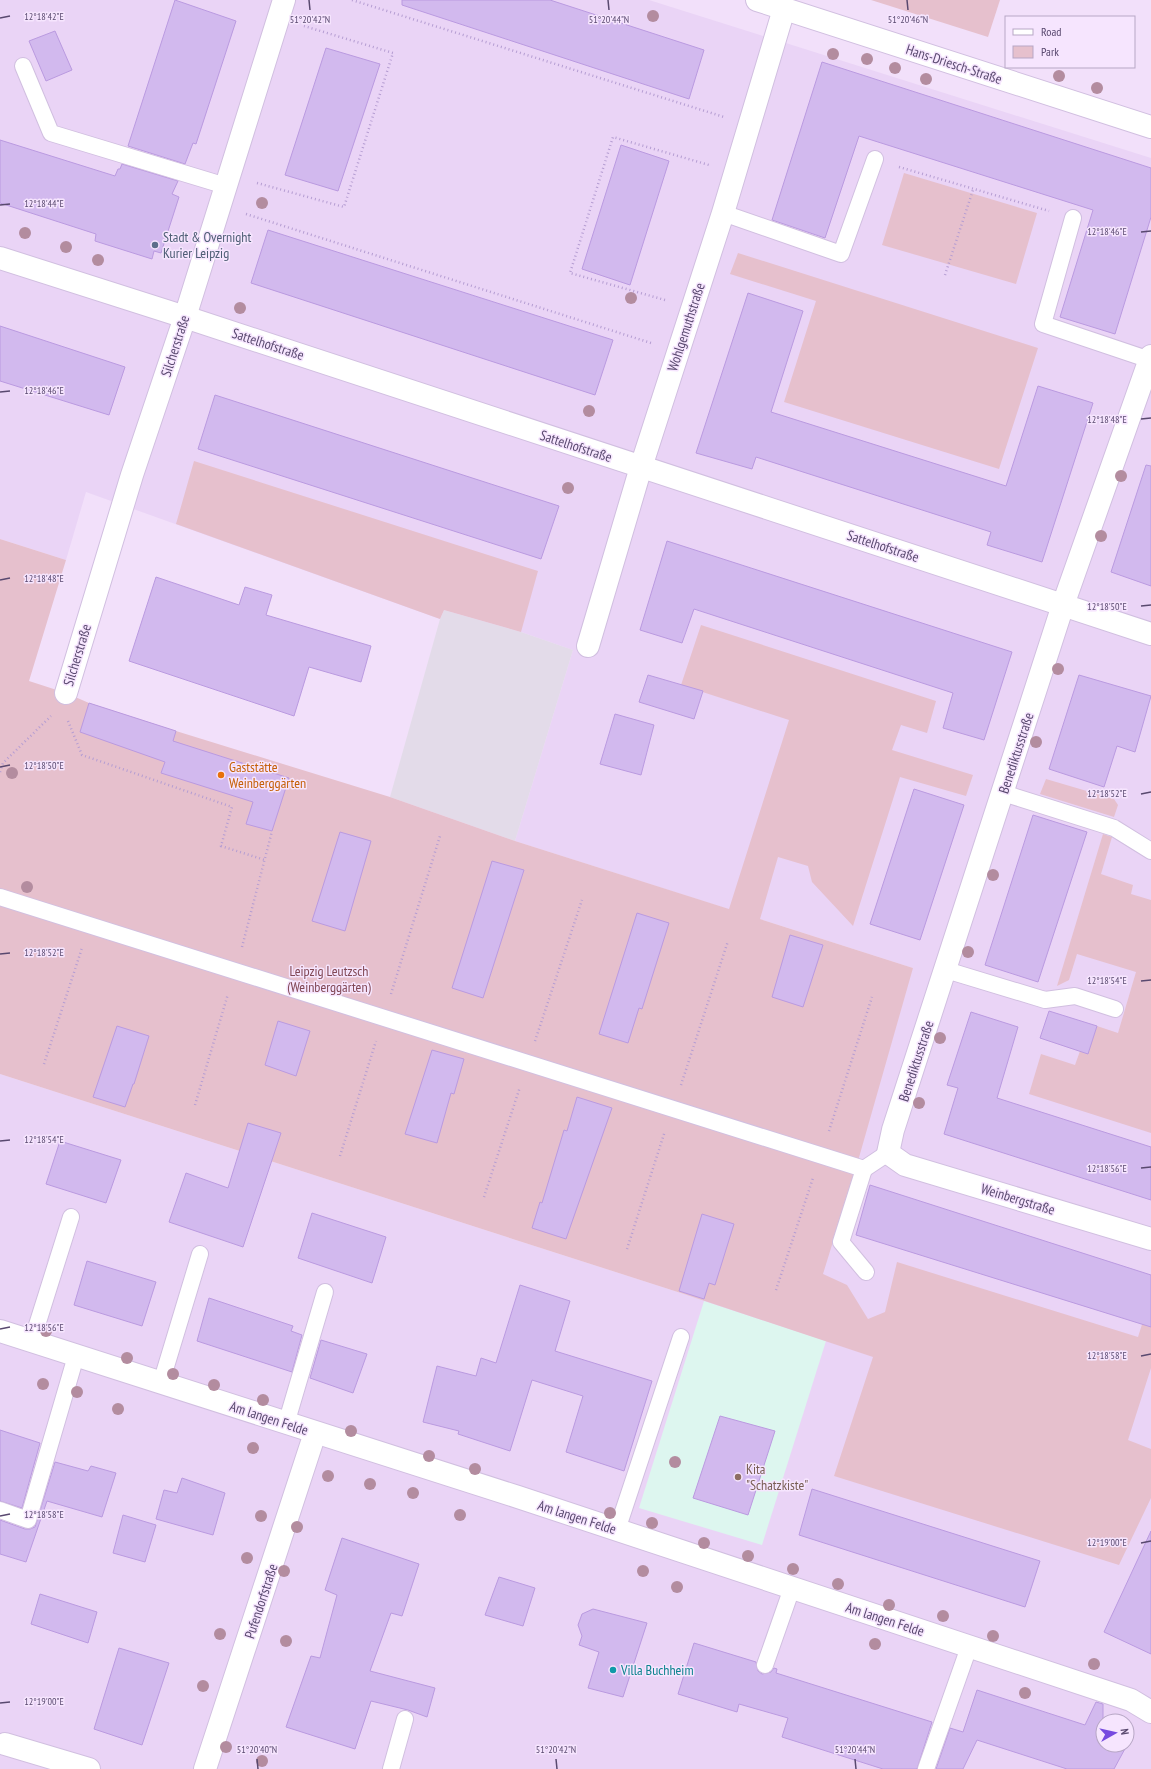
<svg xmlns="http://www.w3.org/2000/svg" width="1151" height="1769" font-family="'PT Sans Narrow',sans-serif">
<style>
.residential{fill:#ead4f6;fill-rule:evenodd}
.industrial{fill:#e3dbe9}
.education{fill:#ddf6ef}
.green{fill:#e6c0cd}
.building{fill:#d2b9ee;stroke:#ba9ae0}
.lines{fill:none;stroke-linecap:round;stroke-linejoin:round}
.service-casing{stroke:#d1bfe0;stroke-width:18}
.minor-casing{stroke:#d1bfe0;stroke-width:24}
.path{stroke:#b59dd2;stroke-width:2.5;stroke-dasharray:1 3;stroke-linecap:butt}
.service{stroke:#fff;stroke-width:16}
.minor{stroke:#fff;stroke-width:22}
.tree{fill:#b38c9f}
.ticks{fill:none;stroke:#59496f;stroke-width:1.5}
.service-dot{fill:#5c6f8a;stroke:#f6e5fe;stroke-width:1.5}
.food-dot{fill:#e8710a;stroke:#f6e5fe;stroke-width:1.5}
.education-dot{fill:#8d6e63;stroke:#f6e5fe;stroke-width:1.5}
.culture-dot{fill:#0f9aa8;stroke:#f6e5fe;stroke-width:1.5}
.labels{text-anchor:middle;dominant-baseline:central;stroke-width:3;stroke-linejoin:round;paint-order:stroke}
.street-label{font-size:14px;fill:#59496f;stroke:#f6e5fe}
.service-label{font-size:14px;fill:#4e5e75;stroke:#f6e5fe;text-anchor:start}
.food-label{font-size:14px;fill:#c56008;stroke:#f6e5fe;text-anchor:start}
.park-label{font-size:14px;fill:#804754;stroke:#f6e5fe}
.education-label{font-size:14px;fill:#785e54;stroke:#f6e5fe;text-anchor:start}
.culture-label{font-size:14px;fill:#0d838f;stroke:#f6e5fe;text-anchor:start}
.ticks-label{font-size:10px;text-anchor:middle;fill:#59496f;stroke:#f6e5fe;stroke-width:3;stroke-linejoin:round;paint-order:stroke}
</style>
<rect width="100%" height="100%" fill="#f2e0fa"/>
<path class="residential" d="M0,0H649L1151,158V1769H0V1074L687,1295L913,968L515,841L573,650L521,632L444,610L440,619L86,492L66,560L0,539ZM1103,1721H1127V1745H1103Z"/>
<polygon class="industrial" points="444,610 521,632 573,650 515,841 390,797 440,619"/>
<polygon class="education" points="704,1301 826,1341 762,1545 639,1508"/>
<g class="green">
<polygon points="871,0 1000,0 988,37"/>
<polygon points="904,173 1037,213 1016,284 882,245"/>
<polygon points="738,253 1038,348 999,469 784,402 816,301 730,274"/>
<polygon points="194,461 538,571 521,632 444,610 440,619 176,524"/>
<polygon points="0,539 66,560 29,681 66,693 89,703 176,731 390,797 515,841 729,909 789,720 681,685 701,625 936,701 927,733 901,725 892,750 973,775 966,796 900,777 853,926 812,882 808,866 778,857 760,919 913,968 860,1154 823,1274 847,1285 868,1319 885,1312 897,1262 1138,1337 1145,1315 1151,1317 1151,1368 1128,1440 1151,1449 1151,1498 1119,1565 834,1476 873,1357 687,1295 0,1074"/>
<polygon points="1046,779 1114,799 1118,805 1114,817 1040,794"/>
<polygon points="1103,834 1112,837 1101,874 1133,885 1131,894 1151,900 1151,1133 1029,1094 1041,1054 1075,1065 1080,1051 1088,1054 1097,1026 1118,1033 1136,972 1077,954 1069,980 1057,986"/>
</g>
<g class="building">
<polygon points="175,0 236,21 196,144 193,143 185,164 128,146"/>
<polygon points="402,0 550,0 704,50 689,99 402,5"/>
<polygon points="55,31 72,70 46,81 29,41"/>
<polygon points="326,48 380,64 338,191 285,175"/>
<polygon points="822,62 1151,168 1151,217 1115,334 1060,317 1093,210 859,136 825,238 772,220"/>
<polygon points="0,140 115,176 118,169 120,169 122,164 178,181 172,194 179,197 161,253 154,251 152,259 95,241 96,234 0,203"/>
<polygon points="621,145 669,161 630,285 582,269"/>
<polygon points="268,230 613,340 595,395 251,283"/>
<polygon points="748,293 803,311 771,412 1006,486 1038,386 1093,403 1042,562 987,545 991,532 756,457 752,469 696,453"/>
<polygon points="0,326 125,367 109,415 0,381"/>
<polygon points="215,395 559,506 541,559 198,449"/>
<polygon points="1146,465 1151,466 1151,586 1111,572"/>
<polygon points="667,541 1012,652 984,740 943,728 953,693 694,609 682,643 640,630"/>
<polygon points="156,577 239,605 245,587 272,595 266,615 371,646 361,682 309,667 294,716 129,661"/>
<polygon points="648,675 703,691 694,719 639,702"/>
<polygon points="1079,675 1151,696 1135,752 1117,746 1104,787 1049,769"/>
<polygon points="89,703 176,731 173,741 289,778 272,831 246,824 253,802 161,773 165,762 80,732"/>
<polygon points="615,714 654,725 641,775 600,764"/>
<polygon points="914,789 964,805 920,940 870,924"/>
<polygon points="1033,815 1087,832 1038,982 985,965"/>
<polygon points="340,832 371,841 345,931 312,921"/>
<polygon points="492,861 524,870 483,998 452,988"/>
<polygon points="637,913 669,923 642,1009 639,1008 628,1043 599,1034"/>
<polygon points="790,935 823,945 803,1007 772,997"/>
<polygon points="1049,1011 1097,1026 1088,1054 1040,1038"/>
<polygon points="971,1012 1018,1027 997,1098 1151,1147 1151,1200 944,1134 958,1088 947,1085"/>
<polygon points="278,1021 310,1031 296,1076 265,1065"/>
<polygon points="117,1026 149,1036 134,1084 133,1084 125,1107 93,1097"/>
<polygon points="432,1050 464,1059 454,1094 451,1093 437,1143 405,1134"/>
<polygon points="577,1097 612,1108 566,1239 532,1228 540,1202 542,1203 564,1130 567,1131"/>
<polygon points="248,1123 281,1133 243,1247 169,1222 186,1173 228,1188"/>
<polygon points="60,1141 121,1160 106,1203 46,1184"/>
<polygon points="870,1185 1151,1275 1151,1327 856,1235"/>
<polygon points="312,1213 386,1237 372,1283 298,1258"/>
<polygon points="702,1214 734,1224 715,1285 709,1283 704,1299 679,1291"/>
<polygon points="87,1261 156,1282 142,1326 74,1305"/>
<polygon points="520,1285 570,1301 555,1351 652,1381 624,1471 566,1452 583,1396 532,1380 510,1451 458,1434 459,1431 423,1422 437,1366 476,1376 481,1358 496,1363"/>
<polygon points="209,1298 293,1326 291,1331 302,1335 292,1372 197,1341"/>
<polygon points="321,1340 367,1354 353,1393 310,1378"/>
<polygon points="720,1416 775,1431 748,1515 693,1498"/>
<polygon points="0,1430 40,1443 22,1508 0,1501"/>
<polygon points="55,1462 88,1471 91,1466 116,1473 102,1517 47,1501 26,1562 0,1554 0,1520 25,1529 30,1529 35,1527"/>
<polygon points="182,1478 225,1493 213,1535 156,1519 164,1490 177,1493"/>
<polygon points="812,1489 1040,1561 1025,1607 799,1535"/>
<polygon points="123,1515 156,1525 145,1562 113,1553"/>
<polygon points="1151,1531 1151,1654 1104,1632"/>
<polygon points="342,1538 419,1564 402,1616 391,1613 370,1671 435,1688 427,1717 408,1710 371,1701 355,1749 286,1727 311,1656 320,1658 337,1595 325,1590"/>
<polygon points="499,1577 535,1588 523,1626 485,1615"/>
<polygon points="40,1594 97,1612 88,1643 31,1624"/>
<polygon points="593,1609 647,1623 623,1697 588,1688 599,1652 579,1645 582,1636 578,1625 582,1614"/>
<polygon points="694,1643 756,1662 758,1671 762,1674 771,1672 774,1668 777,1669 776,1673 932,1722 917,1769 883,1769 782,1737 788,1718 739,1704 737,1712 678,1694"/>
<polygon points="119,1648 169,1663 142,1745 94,1729"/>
<polygon points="977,1690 1085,1725 1096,1702 1103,1704 1103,1745 1127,1745 1114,1769 1067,1769 977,1740 963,1769 936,1769 950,1728 963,1732"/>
</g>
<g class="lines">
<defs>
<g id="service">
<polyline points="23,66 51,133 226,186"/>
<polyline points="723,213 841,254 875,159"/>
<polyline points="1073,218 1043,324 1150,360"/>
<polyline points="1003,793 1114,828 1151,851"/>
<polyline points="0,897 864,1169 888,1153"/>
<polyline points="946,970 1045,1000 1075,996 1115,1009"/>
<polyline points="864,1169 841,1242 866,1272"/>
<polyline points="32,1341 71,1217"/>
<polyline points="161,1383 200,1254"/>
<polyline points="286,1424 325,1292"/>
<polyline points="0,1510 28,1520 76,1356"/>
<polyline points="617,1530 681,1337"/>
<polyline points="765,1665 792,1588"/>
<polyline points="391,1769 405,1719"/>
<polyline points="926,1769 969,1647"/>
</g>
<g id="minor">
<polyline points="757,0 1151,127"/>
<polyline points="0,258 185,317 1151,634"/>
<polyline points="1151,356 1063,605 893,1130 888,1153 905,1165 1151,1239"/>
<polyline points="588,646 641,467 723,213 784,9"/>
<polyline points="66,693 132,475 185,317 284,0"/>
<polyline points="0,1331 518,1497 1131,1700 1151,1712"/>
<polyline points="5,1744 89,1769"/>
<polyline points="205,1769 315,1433"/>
</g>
</defs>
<use href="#service" class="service-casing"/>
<use href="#minor" class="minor-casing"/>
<g class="path">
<polyline points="352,0 724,117"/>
<polyline points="899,167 1049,211"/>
<polyline points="257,183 344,207 393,53 304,26"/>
<polyline points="246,214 651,343"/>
<polyline points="945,275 973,190"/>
<polyline points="665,300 570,273 613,137 709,165"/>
<polyline points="68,721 82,755 232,807 221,846 265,860"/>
<polyline points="0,772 3,763 51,716"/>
<polyline points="242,947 272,831"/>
<polyline points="391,994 440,836"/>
<polyline points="535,1041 582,900"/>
<polyline points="44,1064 82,948"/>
<polyline points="681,1085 728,941"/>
<polyline points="195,1105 228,994"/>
<polyline points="829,1131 872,997"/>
<polyline points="340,1156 376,1041"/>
<polyline points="484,1197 520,1087"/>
<polyline points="627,1249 665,1131"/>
<polyline points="776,1290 813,1178"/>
</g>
<use href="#service" class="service"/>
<use href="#minor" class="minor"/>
</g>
<g class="tree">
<circle cx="653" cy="16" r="6"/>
<circle cx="833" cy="54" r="6"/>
<circle cx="867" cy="59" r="6"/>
<circle cx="895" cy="68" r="6"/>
<circle cx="1059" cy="76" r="6"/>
<circle cx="926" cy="79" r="6"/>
<circle cx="1097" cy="88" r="6"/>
<circle cx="262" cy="203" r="6"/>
<circle cx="25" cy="233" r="6"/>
<circle cx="66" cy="247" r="6"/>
<circle cx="98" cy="260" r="6"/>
<circle cx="631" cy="298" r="6"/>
<circle cx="240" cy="308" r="6"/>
<circle cx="589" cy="411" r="6"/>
<circle cx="1121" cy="476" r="6"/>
<circle cx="568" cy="488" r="6"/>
<circle cx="1101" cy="536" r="6"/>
<circle cx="1058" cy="669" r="6"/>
<circle cx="1036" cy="742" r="6"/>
<circle cx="12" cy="773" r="6"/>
<circle cx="993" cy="875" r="6"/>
<circle cx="27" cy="887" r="6"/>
<circle cx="968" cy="952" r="6"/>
<circle cx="940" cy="1038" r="6"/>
<circle cx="919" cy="1103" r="6"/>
<circle cx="46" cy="1331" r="6"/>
<circle cx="127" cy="1358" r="6"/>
<circle cx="173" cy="1374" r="6"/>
<circle cx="43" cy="1384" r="6"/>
<circle cx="214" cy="1385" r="6"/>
<circle cx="77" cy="1392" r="6"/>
<circle cx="263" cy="1400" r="6"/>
<circle cx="118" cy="1409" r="6"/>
<circle cx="351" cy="1431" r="6"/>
<circle cx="253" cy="1448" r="6"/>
<circle cx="429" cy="1456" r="6"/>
<circle cx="675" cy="1462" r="6"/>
<circle cx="475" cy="1469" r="6"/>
<circle cx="328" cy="1476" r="6"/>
<circle cx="370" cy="1484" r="6"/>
<circle cx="413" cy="1493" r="6"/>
<circle cx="610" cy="1513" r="6"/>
<circle cx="460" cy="1515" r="6"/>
<circle cx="261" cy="1516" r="6"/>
<circle cx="652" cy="1523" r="6"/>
<circle cx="297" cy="1527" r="6"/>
<circle cx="704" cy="1543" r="6"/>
<circle cx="748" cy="1556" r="6"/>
<circle cx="247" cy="1558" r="6"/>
<circle cx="793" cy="1569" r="6"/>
<circle cx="284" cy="1571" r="6"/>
<circle cx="643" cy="1571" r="6"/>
<circle cx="838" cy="1584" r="6"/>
<circle cx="677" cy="1587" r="6"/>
<circle cx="889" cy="1605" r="6"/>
<circle cx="943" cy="1616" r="6"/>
<circle cx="220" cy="1634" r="6"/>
<circle cx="993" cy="1636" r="6"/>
<circle cx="286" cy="1641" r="6"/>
<circle cx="875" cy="1644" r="6"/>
<circle cx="1094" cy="1664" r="6"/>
<circle cx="203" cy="1686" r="6"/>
<circle cx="1025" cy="1693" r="6"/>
<circle cx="226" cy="1747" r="6"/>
<circle cx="262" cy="1761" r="6"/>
</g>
<path class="ticks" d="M309,0L310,10M608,0L609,10M907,0L908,10M0,18L10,16M0,205L10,204M1141,232L1151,231M0,392L10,391M1141,419L1151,418M0,580L10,578M1141,606L1151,605M0,767L10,765M1141,794L1151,792M0,954L10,953M1141,981L1151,980M0,1141L10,1140M1141,1168L1151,1167M0,1329L10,1327M1141,1356L1151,1354M0,1516L10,1514M1141,1543L1151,1541M0,1703L10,1702M257,1759L258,1769M556,1759L557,1769M855,1759L856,1769"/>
<circle class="service-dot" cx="155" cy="245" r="4"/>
<circle class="food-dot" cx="221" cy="775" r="4"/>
<circle class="education-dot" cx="738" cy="1477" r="4"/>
<circle class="culture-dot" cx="613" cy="1670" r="4"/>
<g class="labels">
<g class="street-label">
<text transform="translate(954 64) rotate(18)">Hans-Driesch-Straße</text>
<text transform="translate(686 327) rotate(-72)">Wohlgemuthstraße</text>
<text transform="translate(268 344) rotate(18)">Sattelhofstraße</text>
<text transform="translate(175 346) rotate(-72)">Silcherstraße</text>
<text transform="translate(576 446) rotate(18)">Sattelhofstraße</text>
<text transform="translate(883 546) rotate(18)">Sattelhofstraße</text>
<text transform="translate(77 655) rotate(-73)">Silcherstraße</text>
<text transform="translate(1016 753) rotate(-72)">Benediktusstraße</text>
<text transform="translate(916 1061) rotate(-72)">Benediktusstraße</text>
<text transform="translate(1018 1199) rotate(17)">Weinbergstraße</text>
<text transform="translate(269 1418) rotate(18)">Am langen Felde</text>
<text transform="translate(577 1517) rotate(18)">Am langen Felde</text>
<text transform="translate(261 1601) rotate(-72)">Pufendorfstraße</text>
<text transform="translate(885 1619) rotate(18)">Am langen Felde</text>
</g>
<g class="service-label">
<text x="163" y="237">Stadt &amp; Overnight<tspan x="163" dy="16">Kurier Leipzig</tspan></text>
</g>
<g class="food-label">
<text x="229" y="767">Gaststätte<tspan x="229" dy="16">Weinberggärten</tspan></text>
</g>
<g class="park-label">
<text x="329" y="971">Leipzig Leutzsch<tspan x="329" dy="16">(Weinberggärten)</tspan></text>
</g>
<g class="education-label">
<text x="746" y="1469">Kita<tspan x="746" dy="16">"Schatzkiste"</tspan></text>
</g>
<g class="culture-label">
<text x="621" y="1670">Villa Buchheim</text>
</g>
</g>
<g class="ticks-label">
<text x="44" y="20">12°18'42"E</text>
<text x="310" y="23">51°20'42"N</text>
<text x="609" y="23">51°20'44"N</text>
<text x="908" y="23">51°20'46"N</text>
<text x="44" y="207">12°18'44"E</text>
<text x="1107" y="235">12°18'46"E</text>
<text x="44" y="394">12°18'46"E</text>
<text x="1107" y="423">12°18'48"E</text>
<text x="44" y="582">12°18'48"E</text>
<text x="1107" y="610">12°18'50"E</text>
<text x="44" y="769">12°18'50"E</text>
<text x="1107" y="797">12°18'52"E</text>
<text x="44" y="956">12°18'52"E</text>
<text x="1107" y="984">12°18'54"E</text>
<text x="44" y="1143">12°18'54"E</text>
<text x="1107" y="1172">12°18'56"E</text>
<text x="44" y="1331">12°18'56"E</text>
<text x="1107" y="1359">12°18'58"E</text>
<text x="44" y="1518">12°18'58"E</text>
<text x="1107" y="1546">12°19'00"E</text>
<text x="44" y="1705">12°19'00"E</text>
<text x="257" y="1753">51°20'40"N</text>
<text x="556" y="1753">51°20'42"N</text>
<text x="855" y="1753">51°20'44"N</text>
</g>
<rect x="1005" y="16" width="130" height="52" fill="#f6e5fe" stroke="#b7a7c5"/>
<rect x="1013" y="29" width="20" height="6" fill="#ffffff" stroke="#b7a7c5"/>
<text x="1041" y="36" font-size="12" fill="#59496f">Road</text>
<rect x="1013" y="46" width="20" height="12" fill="#e6c0cd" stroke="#b7a7c5"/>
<text x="1041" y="56" font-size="12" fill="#59496f">Park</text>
<g transform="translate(1115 1733) rotate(82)"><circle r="19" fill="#f6e5fe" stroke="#b7a7c5"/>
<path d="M0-3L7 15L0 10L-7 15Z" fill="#764adf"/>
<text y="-6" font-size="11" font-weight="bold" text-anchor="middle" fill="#59496f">N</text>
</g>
</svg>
